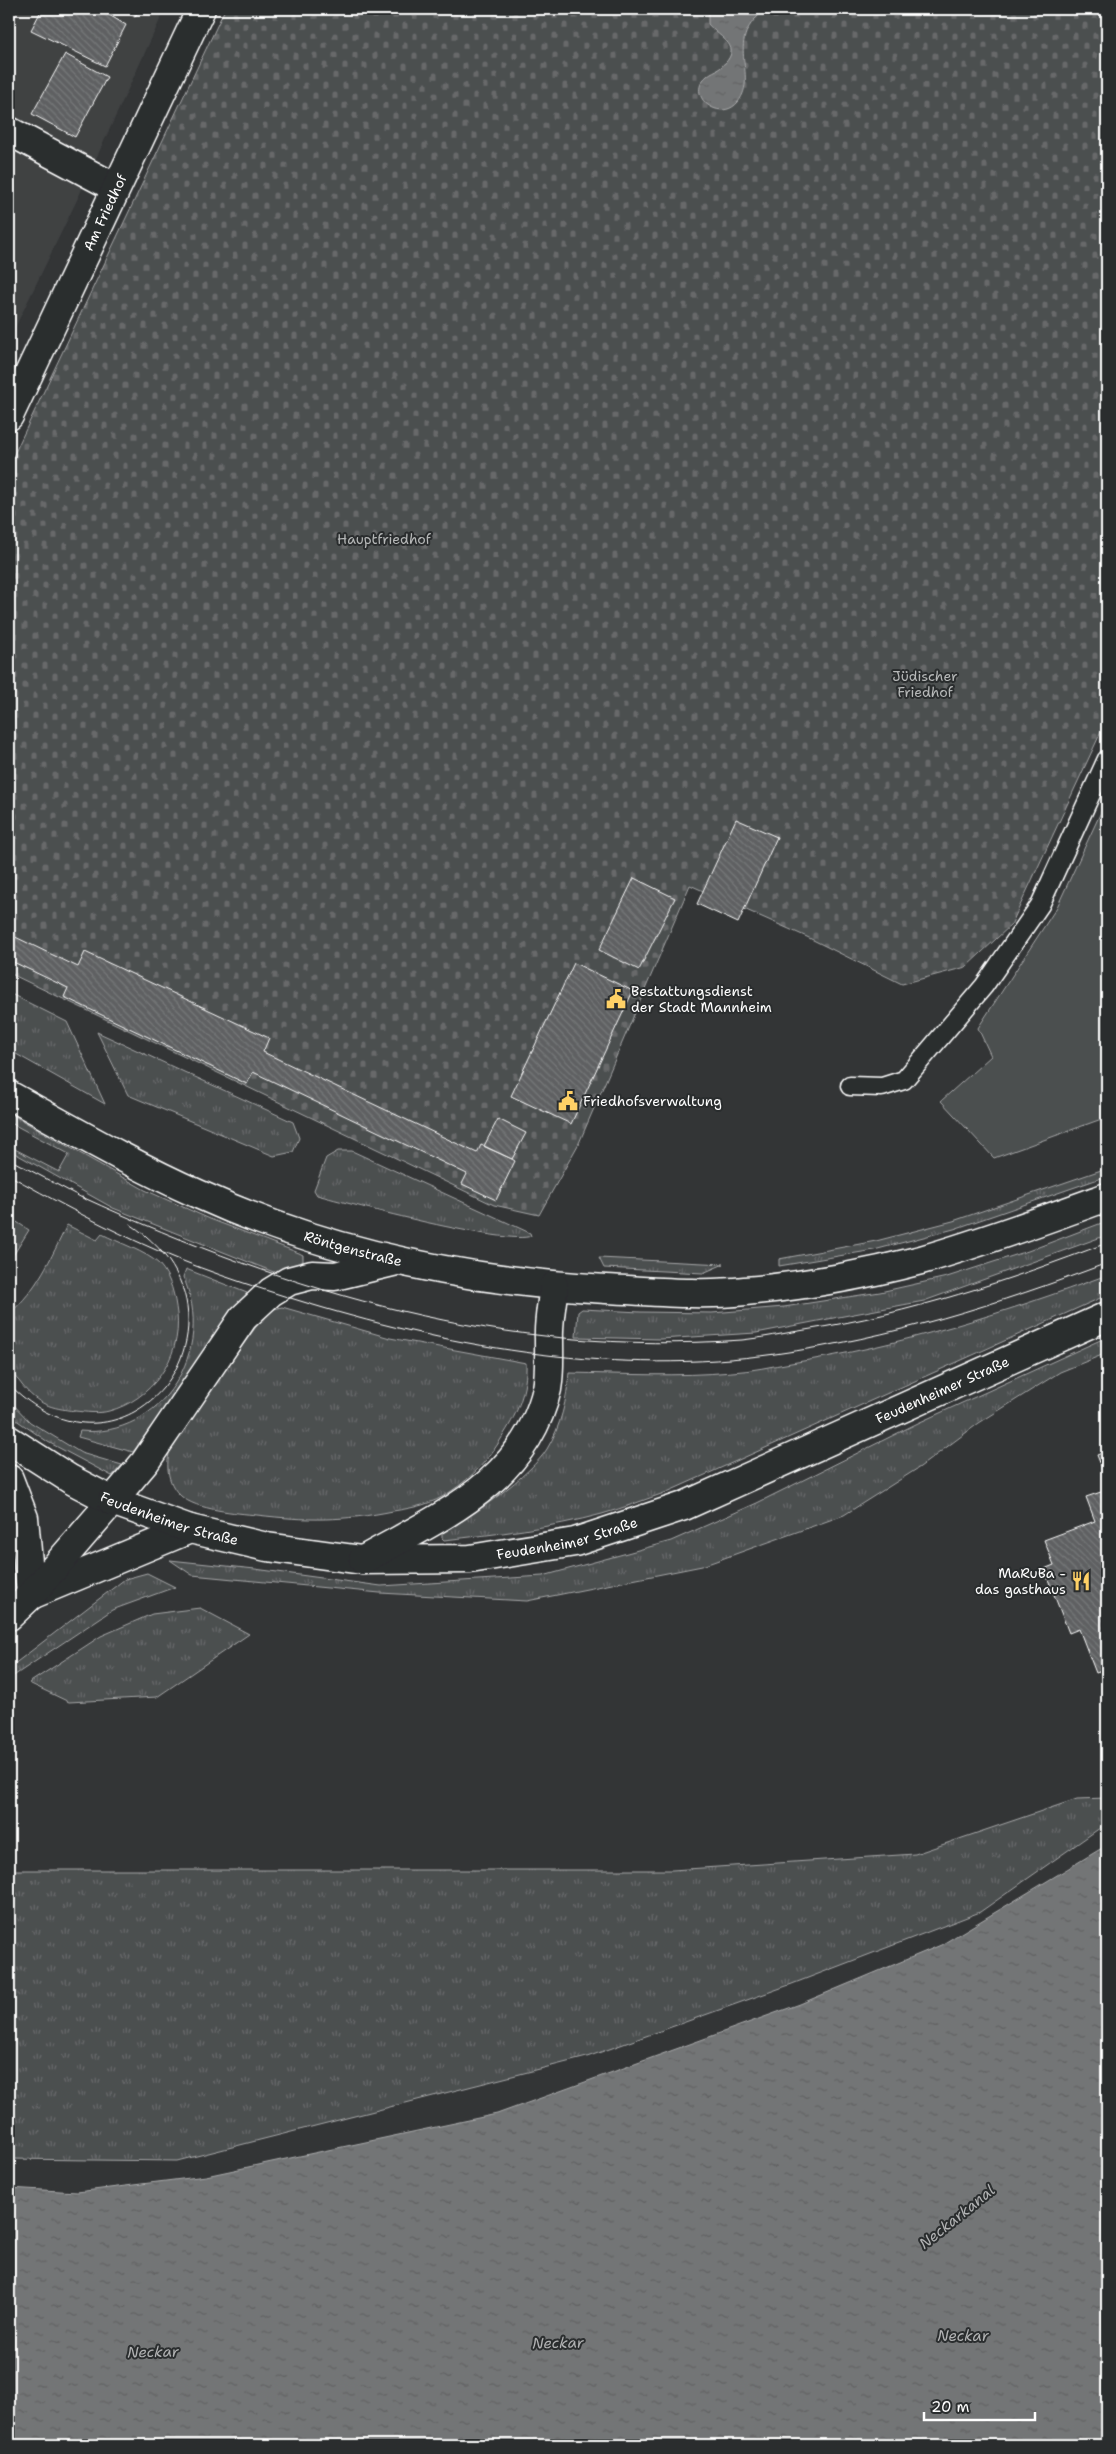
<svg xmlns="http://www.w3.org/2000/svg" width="1116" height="2454" font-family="'Shantell Sans',sans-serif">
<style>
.built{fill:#404243}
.grass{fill:url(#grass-tufts);stroke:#a6a7a8}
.cemetery{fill:url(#cemetery-stones);stroke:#a6a7a8}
.green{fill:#4c4f50;stroke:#a6a7a8}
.water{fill:url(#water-ripples);stroke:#abacad}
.building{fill:url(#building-back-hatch);stroke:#fff}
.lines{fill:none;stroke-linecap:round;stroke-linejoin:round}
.service-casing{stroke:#fff;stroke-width:21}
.minor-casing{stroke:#fff;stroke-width:31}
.secondary-casing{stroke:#fff;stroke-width:31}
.service{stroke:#2a2d2e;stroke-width:18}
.minor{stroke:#2a2d2e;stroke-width:28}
.secondary{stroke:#2a2d2e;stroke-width:28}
.tram{stroke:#fff;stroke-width:1}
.labels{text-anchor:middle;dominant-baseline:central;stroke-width:4;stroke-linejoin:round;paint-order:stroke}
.street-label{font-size:14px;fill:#fff;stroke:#2a2d2e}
.park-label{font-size:14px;fill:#b7b9b9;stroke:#2a2d2e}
.poi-label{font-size:14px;fill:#fff;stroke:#2a2d2e;text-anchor:start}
.water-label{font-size:15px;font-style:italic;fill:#b2b3b4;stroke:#2a2d2e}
</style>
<defs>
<pattern id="grass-tufts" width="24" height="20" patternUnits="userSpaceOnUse" patternTransform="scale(1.25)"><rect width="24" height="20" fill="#4c4f50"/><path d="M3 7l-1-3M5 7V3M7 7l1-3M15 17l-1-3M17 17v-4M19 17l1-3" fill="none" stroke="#67696a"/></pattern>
<pattern id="cemetery-stones" width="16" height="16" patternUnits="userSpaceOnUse" patternTransform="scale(1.25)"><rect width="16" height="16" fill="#4c4f50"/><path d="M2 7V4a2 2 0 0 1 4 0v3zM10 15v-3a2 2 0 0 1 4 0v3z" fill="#67696a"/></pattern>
<pattern id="water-ripples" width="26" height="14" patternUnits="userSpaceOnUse" patternTransform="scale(1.25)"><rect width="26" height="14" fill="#737576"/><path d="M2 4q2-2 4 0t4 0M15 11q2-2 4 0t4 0" fill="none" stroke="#606061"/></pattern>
<pattern id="building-back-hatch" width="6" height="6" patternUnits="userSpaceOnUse" patternTransform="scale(1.25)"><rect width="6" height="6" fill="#5f6162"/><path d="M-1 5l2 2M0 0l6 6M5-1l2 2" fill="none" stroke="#77797a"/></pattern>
</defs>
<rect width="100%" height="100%" fill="#333536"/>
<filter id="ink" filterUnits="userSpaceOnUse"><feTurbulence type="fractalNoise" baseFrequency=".02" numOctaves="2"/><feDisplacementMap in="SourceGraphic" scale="10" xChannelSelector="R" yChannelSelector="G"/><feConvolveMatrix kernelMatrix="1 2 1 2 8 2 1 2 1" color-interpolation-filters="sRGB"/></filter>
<g filter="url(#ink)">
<polygon class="built" points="9,9 165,9 76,202 9,340"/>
<g class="grass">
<polygon points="9,993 67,1022 105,1104 9,1050"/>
<polygon points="97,1032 293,1122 299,1138 293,1152 274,1156 128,1095"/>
<polygon points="9,1113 145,1190 210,1219 299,1253 303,1255 303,1262 276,1273 113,1208 9,1150 9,1146 59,1172 69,1154 9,1122"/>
<path d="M338,1151H352L530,1233L531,1236C508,1246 350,1204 317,1195L314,1190L326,1158Z"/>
<polygon points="1107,1168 1107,1176 954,1229 874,1250 779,1266 779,1259 876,1241 953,1221"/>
<polygon points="9,1217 29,1230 9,1262"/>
<polygon points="1107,1221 1107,1235 924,1301 854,1314 756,1333 660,1339 576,1337 578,1312 582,1309 640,1312 712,1313 784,1307 880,1292 947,1277 1028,1251"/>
<path d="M67,1225L97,1240L102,1234C117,1242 147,1252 159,1264C171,1277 175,1297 177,1314C182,1358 151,1400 109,1411C99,1414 85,1412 75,1411C51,1408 38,1405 22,1385C19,1380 10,1373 9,1367C6,1356 9,1327 9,1314C37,1290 51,1258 67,1225Z"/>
<polygon points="599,1258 724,1264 703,1273 604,1268"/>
<path d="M186,1269L247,1293L133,1452L78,1437L80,1431C162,1439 217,1349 183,1277Z"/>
<path d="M1107,1275V1295L667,1492C646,1499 624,1508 602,1514C550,1528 497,1534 444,1540L442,1538V1533C468,1520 533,1473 547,1449C561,1426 567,1399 569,1373C624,1374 678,1377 732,1372C752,1371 772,1366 791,1363C900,1346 1004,1313 1107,1275Z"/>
<path d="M282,1307L390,1338L526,1363C527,1390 518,1412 504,1434C491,1457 473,1477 450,1492C433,1504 413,1508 393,1511C344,1521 307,1521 257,1515C237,1513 196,1510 181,1496C166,1483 165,1461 172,1444L258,1324L274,1309Z"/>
<polygon points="1107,1337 1107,1353 1060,1372 979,1423 920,1467 844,1515 702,1566 527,1601 380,1593 192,1575 170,1560 255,1569 381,1586 543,1576 671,1541 757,1503 918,1423"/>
<polygon points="9,1400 30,1422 81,1453 122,1465 112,1476 48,1442 9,1415"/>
<polygon points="147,1573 175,1587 112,1610 9,1679 9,1668 125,1579"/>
<polygon points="200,1608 249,1634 157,1697 69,1702 29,1683 101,1636 152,1614"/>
<polygon points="1107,1798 1107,1823 980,1912 792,1984 587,2057 177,2161 9,2159 9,1870 672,1870 915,1854 1077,1799"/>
</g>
<polygon class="cemetery" points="225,9 1107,9 1107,719 1011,925 966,967 902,984 807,937 690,885 579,1143 539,1215 494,1205 9,973 9,465"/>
<polygon class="green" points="1107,799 1107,1117 994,1158 941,1101 991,1056 978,1028 1057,907"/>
<g class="water">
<path d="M711,9H767C721,40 760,74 738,102C720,124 684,95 707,76C711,72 716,71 720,68C746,46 720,39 708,24V15Z"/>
<polygon points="1107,1845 1107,2445 9,2445 9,2188 77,2192 206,2176 497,2114 800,2004 941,1945"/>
</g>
<g class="building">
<polygon points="42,9 99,9 126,25 105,66 31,30"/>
<polygon points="120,9 139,9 135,17"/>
<polygon points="65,54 107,77 75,137 32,114"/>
<polygon points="736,819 777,837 738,923 697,904"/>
<polygon points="634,878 675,898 639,970 599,950"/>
<polygon points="9,934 78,967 85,952 269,1038 263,1052 477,1153 481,1145 512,1159 515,1161 496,1200 462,1184 467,1174 253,1072 247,1084 64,997 68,988 9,960"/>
<polygon points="574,963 633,991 571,1124 511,1096"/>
<polygon points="498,1119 526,1133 512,1159 484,1146"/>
<polygon points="1107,1451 1107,1481 1097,1455"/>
<polygon points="1107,1490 1107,1669 1096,1673 1079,1629 1069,1633 1044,1569 1054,1565 1044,1540 1095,1521 1086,1497"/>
</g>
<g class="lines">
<defs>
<polyline id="service" points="850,1086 882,1087 904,1080 984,986 1040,905 1107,759"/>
<g id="minor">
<polyline points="9,131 116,188"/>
<path id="s1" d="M9,416L201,9"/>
<polyline points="9,1479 24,1518 31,1595"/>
<polyline points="31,1595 190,1529"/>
<polyline points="9,1616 31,1595 112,1501"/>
</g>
<g id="secondary">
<path id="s2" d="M9,1095C71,1129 133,1165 198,1194C327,1253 466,1281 606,1289C652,1291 699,1296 745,1291C803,1286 864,1275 921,1260C984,1242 1046,1219 1107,1197"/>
<path id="s3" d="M9,1440L70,1479L112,1501L190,1529L267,1547L362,1560L470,1559L575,1542L684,1506L1107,1316"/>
<polyline points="112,1501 145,1462 243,1318 271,1292 289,1281 312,1275 335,1276 393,1262"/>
<path d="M363,1560C439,1517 525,1483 547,1389C550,1372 549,1356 549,1339C548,1322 552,1303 554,1286"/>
</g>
</defs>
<use href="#service" class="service-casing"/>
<use href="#minor" class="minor-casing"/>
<use href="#secondary" class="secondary-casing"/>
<use href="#service" class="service"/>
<use href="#minor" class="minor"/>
<use href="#secondary" class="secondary"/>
<g class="tram">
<polyline points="9,1159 86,1200"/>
<path d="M9,1175C51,1199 93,1221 136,1241C192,1267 251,1286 310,1304C459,1349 619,1376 775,1354C890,1338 999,1304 1107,1263"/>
<path d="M82,1197C295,1294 505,1357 742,1340C763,1338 784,1333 805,1330C913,1313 1006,1281 1107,1243"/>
<path d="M9,1384C126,1505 271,1317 130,1224"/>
</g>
</g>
</g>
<defs>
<symbol id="civic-bare" viewBox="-9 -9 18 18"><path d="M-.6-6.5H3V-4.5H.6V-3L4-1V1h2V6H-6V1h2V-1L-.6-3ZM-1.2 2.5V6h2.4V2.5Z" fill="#ffd166" stroke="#2a2d2e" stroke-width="2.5" paint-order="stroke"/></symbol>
<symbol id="restaurant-bare" viewBox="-9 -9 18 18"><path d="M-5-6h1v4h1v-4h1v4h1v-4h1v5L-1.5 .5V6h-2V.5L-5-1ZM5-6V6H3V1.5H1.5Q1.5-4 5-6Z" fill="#ffd166" stroke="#2a2d2e" stroke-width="2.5" paint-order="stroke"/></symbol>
</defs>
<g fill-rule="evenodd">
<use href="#civic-bare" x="602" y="985" width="28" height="28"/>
<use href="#civic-bare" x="554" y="1087" width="28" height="28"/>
<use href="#restaurant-bare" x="1067" y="1567" width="28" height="28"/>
</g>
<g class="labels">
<g class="street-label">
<text stroke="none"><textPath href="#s1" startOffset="225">Am Friedhof</textPath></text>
<text stroke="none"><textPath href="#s2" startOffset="378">Röntgenstraße</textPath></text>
<text stroke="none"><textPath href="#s3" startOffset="990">Feudenheimer Straße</textPath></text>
<text stroke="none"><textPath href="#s3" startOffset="180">Feudenheimer Straße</textPath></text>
<text stroke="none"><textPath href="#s3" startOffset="585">Feudenheimer Straße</textPath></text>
</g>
<g class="park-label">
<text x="384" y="539">Hauptfriedhof</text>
<text x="925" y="676">Jüdischer<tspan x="925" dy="16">Friedhof</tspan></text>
</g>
<g class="poi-label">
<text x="631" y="991">Bestattungsdienst<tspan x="631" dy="16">der Stadt Mannheim</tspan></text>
<text x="583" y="1101">Friedhofsverwaltung</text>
<text x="1066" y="1573" text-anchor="end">MaRuBa -<tspan x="1066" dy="16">das gasthaus</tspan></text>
</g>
<g class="water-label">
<text transform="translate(957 2217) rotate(-39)">Neckarkanal</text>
<text x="963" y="2336">Neckar</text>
<text transform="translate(558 2343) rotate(-1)">Neckar</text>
<text transform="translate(153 2352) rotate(-1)">Neckar</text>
</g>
</g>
<rect width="1116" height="2454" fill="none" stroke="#2a2d2e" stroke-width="30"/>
<rect x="15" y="15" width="1086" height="2424" fill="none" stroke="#fff" stroke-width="2" filter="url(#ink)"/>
<path d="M924 2412v8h111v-8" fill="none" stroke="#ffffff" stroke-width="2.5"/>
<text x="931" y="2412" font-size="15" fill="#ffffff" stroke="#2a2d2e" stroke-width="4" paint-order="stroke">20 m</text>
</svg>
